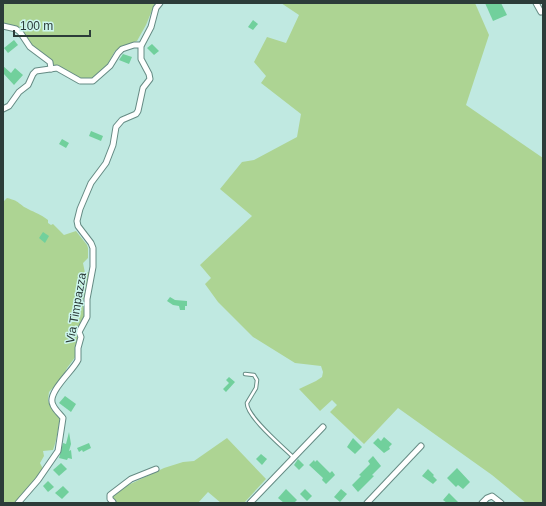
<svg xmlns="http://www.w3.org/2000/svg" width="546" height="506" font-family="Helvetica,sans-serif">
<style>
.green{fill:#add493}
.building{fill:#71d09c}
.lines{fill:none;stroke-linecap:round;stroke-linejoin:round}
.service-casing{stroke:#658b84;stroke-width:4.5}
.minor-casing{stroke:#658b84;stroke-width:7}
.service{stroke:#fff;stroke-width:2.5}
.minor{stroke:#fff;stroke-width:5}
.labels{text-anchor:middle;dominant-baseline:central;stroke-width:3;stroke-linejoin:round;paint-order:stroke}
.street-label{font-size:12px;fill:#2c3c39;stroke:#cdf6ee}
</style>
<rect width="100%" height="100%" fill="#c0e9e1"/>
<g class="green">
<polygon points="3,3 155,3 146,25 137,41 118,49 115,51 107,65 97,77 86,79 73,76 54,65 49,58 35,49 20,29 15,26 3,23"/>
<polygon points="281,3 475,3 489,35 466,105 543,158 543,503 526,503 492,475 398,408 364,444 330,412 337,405 332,400 320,411 299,389 316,381 322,377 323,372 321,366 295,363 253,337 218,302 205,284 211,278 200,265 252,216 220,189 242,162 254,160 297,137 301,114 261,83 266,76 254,62 267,37 286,43 299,15"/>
<path d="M7,198C20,201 18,204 28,209C36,213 40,214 48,220V223L51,225L53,224L64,235L76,231L87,245L88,248V258L83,263L85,273L90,272L84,298L80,303L83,306L85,315L78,328V339L75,347L76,356L67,368L63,377L49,392L48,400L50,406L60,417C58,429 57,439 53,450L43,451L44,456L40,463L43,469L37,478L15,503H3V202Z"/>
<polygon points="227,438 266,479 244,503 221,503 208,492 198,503 120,503 114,501 112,496 124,487 164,468 183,462 194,461"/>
</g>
<g class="building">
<polygon points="485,3 501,3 507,15 493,21"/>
<polygon points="253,20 258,24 253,30 248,27"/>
<polygon points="14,40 18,45 8,53 4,48"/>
<polygon points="152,44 159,51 154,55 147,48"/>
<polygon points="123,54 132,57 129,64 119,60"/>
<polygon points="3,66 11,73 15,68 23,75 14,85 3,73"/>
<polygon points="91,131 103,136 101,141 89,136"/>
<polygon points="62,139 69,143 66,148 59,144"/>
<polygon points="43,232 49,236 45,243 39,238"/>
<polygon points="170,297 175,300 187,301 187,306 185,306 185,310 180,310 179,306 173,305 167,301"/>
<polygon points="229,377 235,382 226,392 223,389 229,383 226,380"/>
<polygon points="65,396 76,404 71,412 59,403"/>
<polygon points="69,432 71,444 69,451 71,450 72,459 68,458 67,460 59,458 63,443 66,444"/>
<polygon points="384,437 392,444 389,447 390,449 384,453 373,443 378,438 381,441"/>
<polygon points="353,438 362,447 355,454 347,447"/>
<polygon points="89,443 91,448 83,452 82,450 79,452 77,448"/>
<polygon points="261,454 267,459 262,465 256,459"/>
<polygon points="373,456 381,466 372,475 374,476 358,492 352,485 361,476 359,475 370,464 368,461"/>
<polygon points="298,459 304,465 299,470 294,465"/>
<polygon points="314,460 315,462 317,460 330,473 332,471 335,475 326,484 322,480 323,478 309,465"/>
<polygon points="61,463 67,469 59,476 53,470"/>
<polygon points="457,468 470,482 463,489 458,485 456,487 447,478"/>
<polygon points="428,469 434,475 433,476 437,480 433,484 422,476"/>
<polygon points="48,481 54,487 48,492 43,486"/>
<polygon points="63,486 69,492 62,499 55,493"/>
<polygon points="286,489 297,500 294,503 284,503 278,498"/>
<polygon points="305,489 312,496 307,501 300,494"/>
<polygon points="341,489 347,494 340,502 334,497"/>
<polygon points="449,493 459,503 447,503 443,500"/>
</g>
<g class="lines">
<defs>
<path id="service" d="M245,374L254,375L257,380L256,388L247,403C246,416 283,447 293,457"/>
<g id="minor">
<polyline points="536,3 541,12"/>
<polyline points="3,26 16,29 20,32 30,47 50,62 51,69"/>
<polyline points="3,109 9,106 19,92 28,85 33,74 36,71 57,68 80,81 93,81 110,66 118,53 122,49 134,45 141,45"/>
<polyline points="113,502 110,499 110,495 131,479 156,469"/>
<path d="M18,503L38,480L58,451L63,418C60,414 55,410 53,405C46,393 73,371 78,360V348L81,337L79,332L87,317V299L93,267V248L91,243L78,226L77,221L80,209L91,183L106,163L113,145L116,127L122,120L136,114L138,111L143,88L150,79L149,74L141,59V46L151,27L156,8L160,3"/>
<polyline points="250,503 323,427"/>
<polyline points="367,503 421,446"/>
<polyline points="482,503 487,498 492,496 501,503"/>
</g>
</defs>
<use href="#service" class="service-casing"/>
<use href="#minor" class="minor-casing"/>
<use href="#service" class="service"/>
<use href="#minor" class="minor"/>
</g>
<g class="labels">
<g class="street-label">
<text transform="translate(76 308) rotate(-80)">Via Timpazza</text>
</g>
</g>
<rect width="546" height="506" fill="none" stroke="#2c3c39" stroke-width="8"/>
<path d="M14 30v6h76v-6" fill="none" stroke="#2c3c39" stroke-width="2"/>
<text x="20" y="30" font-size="12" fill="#2c3c39" stroke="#cdf6ee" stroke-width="3" paint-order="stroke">100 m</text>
</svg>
